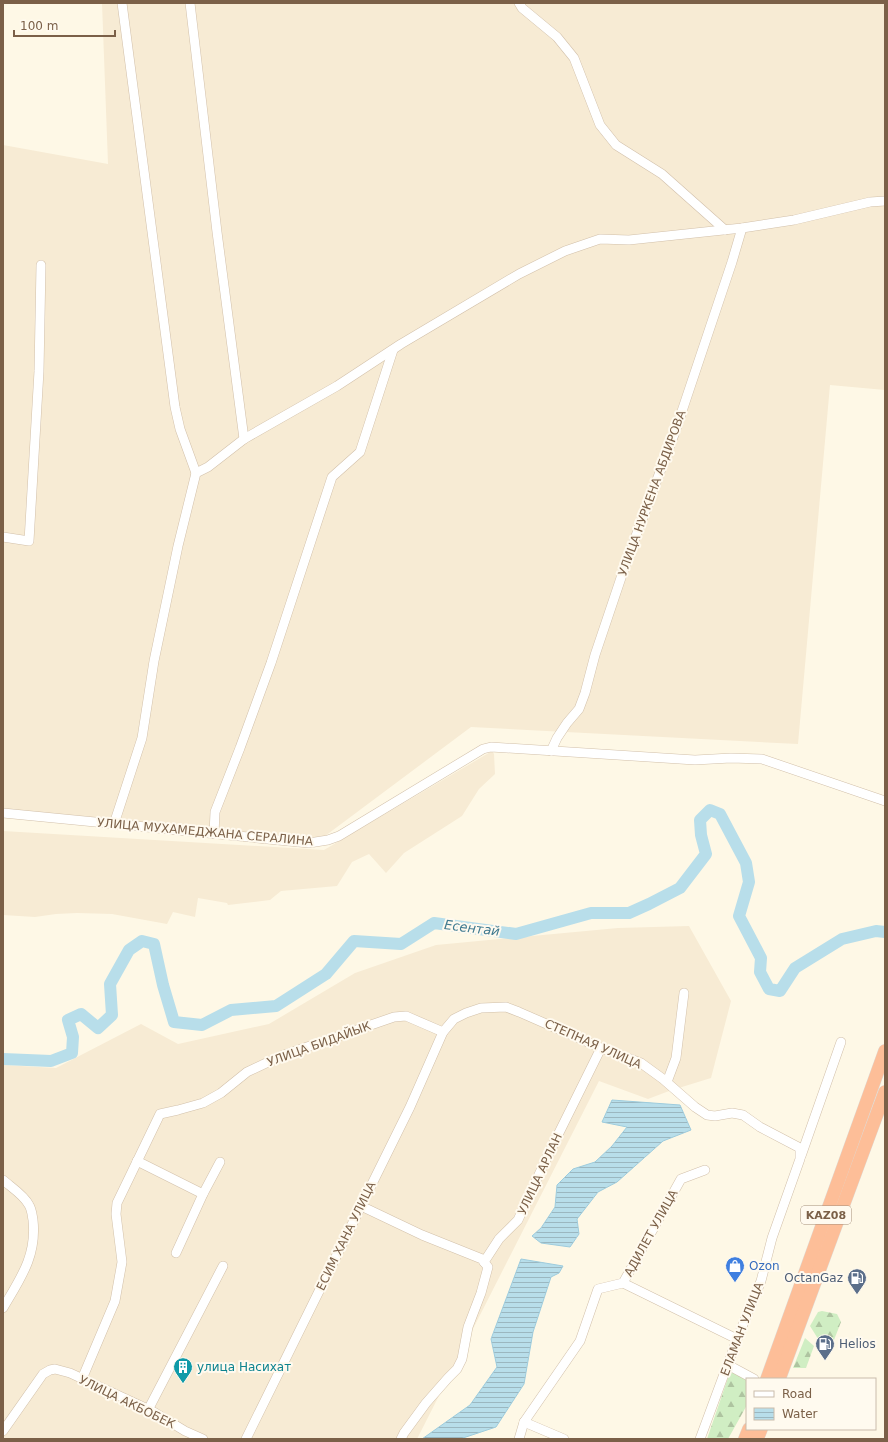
<svg xmlns="http://www.w3.org/2000/svg" width="888" height="1442" font-family="'DejaVu Sans',sans-serif">
<style>
.residential{fill:#f7ebd4}
.forest{fill:url(#forest-firs)}
.water{fill:url(#water-rules);stroke:#9eccdd}
.lines{fill:none;stroke-linecap:round;stroke-linejoin:round}
.river{stroke:#b8deea;stroke-width:12}
.minor-casing{stroke:#d2c0aa;stroke-width:10}
.highway-casing{stroke:#dfd9d3;stroke-width:14}
.minor{stroke:#fff;stroke-width:9}
.highway{stroke:#fdbe98;stroke-width:13}
.labels{text-anchor:middle;dominant-baseline:central;stroke-width:4;stroke-linejoin:round;paint-order:stroke}
.shield{fill:#fffaef;stroke:#a38e7a;stroke-width:1}
.shield-label{font-size:11px;font-weight:bold;fill:#7b6048}
.street-label{font-size:12px;fill:#7b6048;stroke:#fffaef}
.shop-label{font-size:12px;fill:#366cbe;stroke:#fffaef;text-anchor:start}
.service-label{font-size:12px;fill:#4e5e75;stroke:#fffaef;text-anchor:end}
.culture-label{font-size:12px;fill:#0d838f;stroke:#fffaef;text-anchor:start}
.water-label{font-size:13px;font-style:italic;fill:#3f7a90;stroke:#fffaef}
</style>
<defs>
<pattern id="forest-firs" width="22" height="20" patternUnits="userSpaceOnUse"><rect width="22" height="20" fill="#d0eec3"/><path d="M5 1l3.5 6h-7zM16 11l3.5 6h-7z" fill="#aec4a0"/></pattern>
<pattern id="water-rules" width="6" height="5" patternUnits="userSpaceOnUse"><rect width="6" height="5" fill="#b8deea"/><path d="M0 2.5h6" fill="none" stroke="#9bb7c0"/></pattern>
</defs>
<rect width="100%" height="100%" fill="#fef8e6"/>
<g class="residential">
<polygon points="102,3 885,3 885,390 830,385 798,744 471,727 321,839 3,812 3,145 108,164"/>
<polygon points="492,751 494,754 495,774 479,789 462,816 404,853 386,873 369,854 352,862 337,886 281,891 270,900 228,905 227,903 198,898 195,917 173,912 167,924 112,914 77,913 56,914 35,917 3,915 3,831 324,850"/>
<polygon points="689,926 731,1001 711,1078 669,1091 648,1099 599,1081 417,1439 3,1439 3,1065 56,1068 141,1024 178,1044 269,1024 355,973 436,945 618,928"/>
</g>
<g class="forest">
<polygon points="822,1311 837,1314 841,1322 832,1345 820,1342 810,1326 818,1312"/>
<polygon points="805,1338 814,1346 806,1368 793,1368"/>
<polygon points="730,1372 761,1379 747,1379 747,1405 728,1439 707,1439"/>
</g>
<g class="water">
<polygon points="612,1100 680,1105 691,1130 663,1141 617,1182 598,1192 577,1219 579,1234 570,1247 541,1243 532,1236 541,1228 555,1207 557,1185 573,1169 595,1162 612,1146 627,1127 602,1122"/>
<polygon points="521,1259 563,1266 559,1273 551,1277 533,1332 524,1384 496,1427 460,1439 422,1439 470,1405 497,1367 491,1339"/>
</g>
<g class="lines">
<polyline class="river" points="3,1059 51,1061 72,1053 73,1037 68,1020 81,1014 98,1028 112,1015 110,984 129,950 142,941 154,944 163,985 174,1022 202,1025 231,1010 276,1006 326,974 354,941 401,944 434,923 516,934 591,913 629,913 649,904 680,888 706,854 701,835 700,820 710,810 720,814 746,863 749,882 739,916 761,958 760,972 769,989 780,991 795,968 842,939 876,931 885,932"/>
<defs>
<g id="minor">
<polyline points="122,3 175,407 180,429 196,473"/>
<polyline points="190,3 217,232 244,439"/>
<polyline points="519,3 522,8 557,37 574,58 600,125 616,145 662,174 725,230"/>
<polyline points="3,537 29,541 39,371 41,265"/>
<polyline points="551,751 557,738 567,723 579,709 585,693 595,655 628,557 675,432 732,262 742,228"/>
<polyline points="3,813 309,843 328,840 339,836 483,749 491,747 695,760 731,758 762,759 885,801"/>
<polyline points="114,824 142,738 154,661 178,546 196,473 208,467 244,439 337,386 401,344 519,274 565,251 600,239 629,240 742,228 794,220 870,202 885,201"/>
<polyline points="214,834 215,812 240,748 271,663 332,477 360,452 393,350"/>
<polyline points="667,1082 676,1058 684,993"/>
<polyline points="801,1156 841,1042"/>
<polyline points="137,1161 203,1194 176,1253"/>
<path d="M3,1180C11,1187 24,1195 29,1205C32,1210 32,1215 33,1220C37,1256 20,1279 3,1308"/>
<polyline points="203,1194 220,1162"/>
<polyline points="361,1206 422,1235 482,1259 484,1262"/>
<polyline points="623,1283 737,1339"/>
<polyline points="728,1365 754,1379"/>
<polyline points="82,1379 115,1301 122,1262 116,1214 117,1203 160,1114 178,1110 203,1103 221,1093 247,1072 281,1056 394,1017 406,1016 443,1032"/>
<polyline points="148,1410 223,1266"/>
<polyline points="524,1422 564,1439"/>
<polyline points="3,1431 43,1374 50,1370 55,1369 70,1373 152,1411 185,1431 203,1439"/>
<polyline points="246,1439 410,1107 443,1032 454,1019 466,1013 481,1008 506,1007 519,1012 601,1048 641,1063 663,1079 695,1107 707,1115 715,1116 732,1113 743,1115 760,1127 800,1148 800,1159 772,1238 761,1281 737,1339 700,1439"/>
<polyline points="401,1439 404,1433 426,1403 448,1378 457,1369 462,1359 468,1327 481,1293 488,1267 484,1262 499,1239 518,1220 549,1153 601,1048"/>
<polyline points="519,1439 524,1422 580,1341 598,1289 623,1283 681,1179 705,1170"/>
</g>
<g id="highway">
<polyline points="767,1379 885,1051"/>
<polyline points="779,1379 885,1092"/>
<polyline points="745,1439 749,1429"/>
<polyline points="757,1439 761,1429"/>
</g>
</defs>
<use href="#minor" class="minor-casing"/>
<use href="#highway" class="highway-casing"/>
<use href="#minor" class="minor"/>
<use href="#highway" class="highway"/>
</g>
<defs>
<symbol id="shop-pin" viewBox="-11 -11 22 30"><path d="M0 17L-7.5 6A9.5 9.5 0 1 1 7.5 6Z" fill="#3f7fe0" stroke="#fffaef"/><path d="M-5-2.5h2.3a2.7 3.5 0 0 1 5.4 0H5L5.5 6h-11ZM-1.5-2.5h3a1.5 2.3 0 0 0-3 0Z" fill="#fff"/></symbol>
<symbol id="fuel-pin" viewBox="-11 -11 22 30"><path d="M0 17L-7.5 6A9.5 9.5 0 1 1 7.5 6Z" fill="#5c6f8a" stroke="#fffaef"/><path d="M-5.5-6h7V0h2V4h1.3V-2.5L3-4.5l.8-.8L6-3V5H2.5V1h-1V6h-7ZM-4.2-4.7v3.2H.2V-4.7Z" fill="#fff"/></symbol>
<symbol id="building-pin" viewBox="-11 -11 22 30"><path d="M0 17L-7.5 6A9.5 9.5 0 1 1 7.5 6Z" fill="#0f9aa8" stroke="#fffaef"/><path d="M-4-6H4V6H1V3H-1V6H-4ZM-2.5-4.3h1.7v1.8h-1.7ZM.8-4.3h1.7v1.8H.8ZM-2.5-1h1.7V.8h-1.7ZM.8-1h1.7V.8H.8Z" fill="#fff"/></symbol>
</defs>
<g fill-rule="evenodd">
<use href="#shop-pin" x="724" y="1255" width="22" height="30"/>
<use href="#fuel-pin" x="846" y="1267" width="22" height="30"/>
<use href="#fuel-pin" x="814" y="1333" width="22" height="30"/>
<use href="#building-pin" x="172" y="1356" width="22" height="30"/>
</g>
<g class="labels">
<rect class="shield" x="801" y="1206" width="50" height="18" rx="3"/>
<g class="shield-label">
<text x="826" y="1215">KAZ08</text>
</g>
<g class="street-label">
<text transform="translate(652 493) rotate(-70)">УЛИЦА НУРКЕНА АБДИРОВА</text>
<text transform="translate(205 832) rotate(5)">УЛИЦА МУХАМЕДЖАНА СЕРАЛИНА</text>
<text transform="translate(319 1044) rotate(-20)">УЛИЦА БИДАЙЫК</text>
<text transform="translate(593 1044) rotate(24)">СТЕПНАЯ УЛИЦА</text>
<text transform="translate(540 1174) rotate(-65)">УЛИЦА АРЛАН</text>
<text transform="translate(651 1233) rotate(-61)">АДИЛЕТ УЛИЦА</text>
<text transform="translate(346 1236) rotate(-64)">ЕСИМ ХАНА УЛИЦА</text>
<text transform="translate(742 1329) rotate(-69)">ЕЛАМАН УЛИЦА</text>
<text transform="translate(127 1402) rotate(26)">УЛИЦА АКБОБЕК</text>
</g>
<g class="shop-label">
<text x="749" y="1266">Ozon</text>
</g>
<g class="service-label">
<text x="843" y="1278">OctanGaz</text>
<text x="839" y="1344" text-anchor="start">Helios</text>
</g>
<g class="culture-label">
<text x="197" y="1367">улица Насихат</text>
</g>
<g class="water-label">
<text transform="translate(472 928) rotate(7)">Есентай</text>
</g>
</g>
<rect width="888" height="1442" fill="none" stroke="#7b6048" stroke-width="8"/>
<rect x="746" y="1378" width="130" height="52" fill="#fffaef" stroke="#cabcac"/>
<rect x="754" y="1391" width="20" height="6" fill="#ffffff" stroke="#cabcac"/>
<text x="782" y="1398" font-size="12" fill="#7b6048">Road</text>
<rect x="754" y="1408" width="20" height="12" fill="url(#water-rules)" stroke="#cabcac"/>
<text x="782" y="1418" font-size="12" fill="#7b6048">Water</text>
<path d="M14 30v6h101v-6" fill="none" stroke="#7b6048" stroke-width="2"/>
<text x="20" y="30" font-size="12" fill="#7b6048" stroke="#fffaef" stroke-width="3" paint-order="stroke">100 m</text>
</svg>
